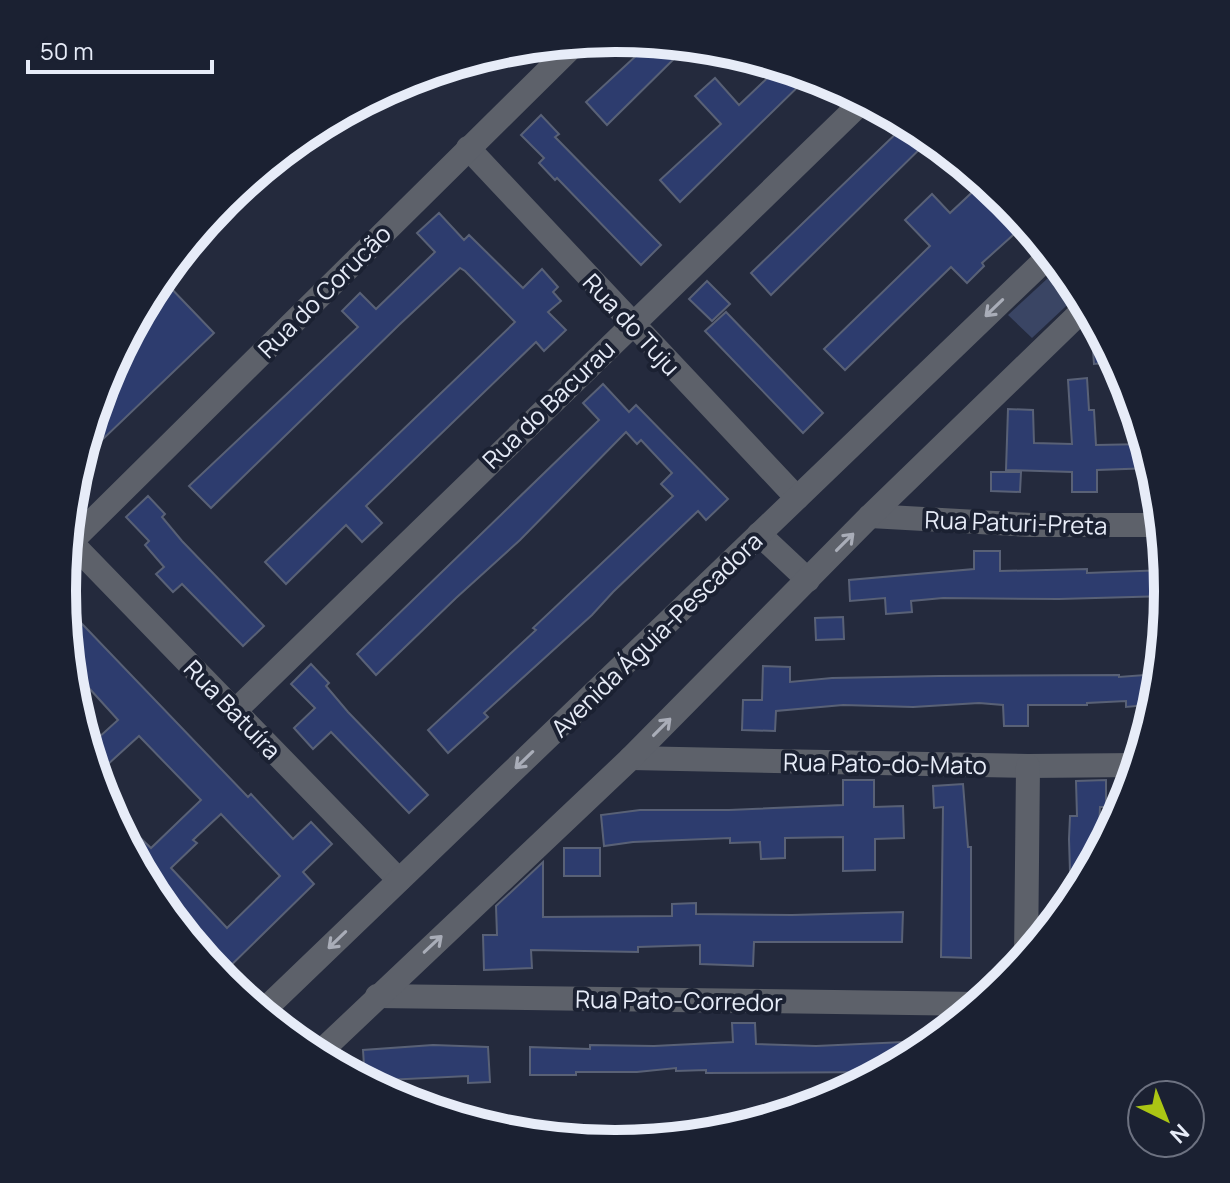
<svg xmlns="http://www.w3.org/2000/svg" width="1230" height="1183" font-family="Manrope,sans-serif">
<style>
.green{fill:#3a4564}
.building{fill:#2d3c6e;stroke:#596176;stroke-width:2;fill-rule:evenodd}
.lines{fill:none;stroke-linecap:round;stroke-linejoin:round}
.minor{stroke:#5d616a;stroke-width:24}
.oneway{stroke:#a9adb8}
.labels{text-anchor:middle;dominant-baseline:central;stroke-width:8;stroke-linejoin:round;paint-order:stroke}
.street-label{font-size:24px;fill:#e7ecf8;stroke:#1b2132}
.rim{fill:none;stroke:#e7ecf8;stroke-width:10}
</style>
<rect width="100%" height="100%" fill="#242a3d"/>
<polygon class="green" points="1061,266 1080,293 1032,338 1008,315"/>
<g class="building">
<polygon points="651,42 688,45 607,125 586,102"/>
<polygon points="780,66 810,75 680,202 660,180 721,124 695,96 715,78 739,105"/>
<polygon points="541,115 559,134 555,137 661,245 641,265 557,178 555,180 539,163 544,158 521,135"/>
<polygon points="907,123 931,138 771,295 751,273"/>
<polygon points="981,184 1022,227 982,263 984,266 967,283 951,267 845,370 824,349 930,246 905,220 932,194 950,213"/>
<polygon points="439,213 464,240 469,235 523,288 542,269 558,287 553,292 561,301 548,312 566,330 544,351 536,342 366,506 382,523 362,542 346,525 286,584 265,562 515,322 465,271 460,268 399,325 211,508 189,486 358,327 342,311 360,293 376,309 435,252 417,233"/>
<polygon points="707,281 730,304 712,321 689,299"/>
<polygon points="165,282 214,333 79,462 104,379 147,299"/>
<polygon points="726,312 823,413 803,433 705,331"/>
<polygon points="1094,320 1110,350 1117,362 1094,364 1091,323"/>
<polygon points="1087,378 1089,410 1094,410 1096,445 1146,444 1153,468 1097,470 1097,492 1072,492 1072,472 1006,470 1008,409 1033,410 1034,443 1072,444 1068,380"/>
<polygon points="603,384 629,412 636,405 728,499 706,520 698,511 613,592 592,615 484,713 488,717 448,753 428,730 536,630 533,628 673,496 661,484 672,473 641,440 637,444 626,432 520,540 456,598 376,675 357,654 599,420 583,403"/>
<polygon points="991,472 1021,472 1020,492 991,491"/>
<polygon points="148,496 165,514 162,517 182,541 264,626 243,646 182,584 173,592 156,574 164,567 145,545 149,541 126,517"/>
<polygon points="974,551 1000,551 1000,571 1087,569 1087,573 1166,570 1168,596 1059,599 943,598 911,601 912,612 886,614 885,598 850,601 849,580 974,569"/>
<path d="M63,604L248,797L251,794L293,839L311,822L332,844L303,872L314,884L219,977L155,899L109,813L112,811L151,848L201,800L139,736L95,776L87,748L118,720L69,666ZM221,814L280,876L227,928L171,868L197,843L193,840Z"/>
<polygon points="843,617 844,639 816,640 815,618"/>
<polygon points="311,664 329,683 326,686 348,712 428,795 409,813 331,732 313,749 294,728 315,708 291,684"/>
<polygon points="763,666 790,667 790,682 832,678 939,676 1119,675 1119,677 1145,675 1146,678 1160,677 1157,704 1126,707 1126,701 1087,703 1087,705 1028,705 1028,726 1004,726 1003,705 979,703 913,707 843,705 776,711 775,731 742,730 743,700 762,700"/>
<polygon points="843,780 874,780 874,807 903,806 904,838 875,839 875,870 843,871 843,837 785,838 785,858 761,859 760,842 730,843 730,838 633,842 604,846 601,815 640,810 729,810 843,805"/>
<polygon points="1106,780 1106,807 1100,807 1098,856 1071,904 1069,839 1070,816 1077,816 1076,781"/>
<polygon points="963,784 968,847 971,847 971,958 941,957 943,807 934,808 933,786"/>
<rect x="564" y="848" width="36" height="28"/>
<polygon points="543,862 543,917 672,916 672,904 696,903 696,914 792,915 903,912 902,942 754,942 753,966 700,964 700,945 638,947 638,952 531,950 532,968 484,970 483,935 497,935 496,906"/>
<polygon points="732,1023 755,1023 756,1044 816,1046 904,1042 904,1061 885,1072 706,1073 706,1070 676,1071 676,1068 637,1072 576,1072 576,1075 530,1075 530,1047 590,1049 590,1045 654,1046 733,1042"/>
<polygon points="433,1045 488,1047 490,1082 468,1083 468,1076 365,1081 363,1050"/>
</g>
<g class="lines">
<g class="minor">
<polyline points="468,148 797,498"/>
<polyline points="870,516 1031,525 1162,525"/>
<polyline points="759,534 808,580"/>
<polyline points="67,538 399,880"/>
<polyline points="72,541 577,42"/>
<polyline points="235,711 864,100"/>
<polyline points="631,758 1028,766 1138,765"/>
<polyline points="1026,959 1028,766"/>
<polyline points="377,996 981,1004"/>
<polyline points="261,1013 1051,254"/>
<polyline points="316,1056 631,758 870,516 1087,306"/>
</g>
</g>
<defs><path id="oneway-shaft" d="M-6 0H5M1.5-3L5.5 0L1.5 3" fill="none" stroke-width="1.6" stroke-linecap="round" stroke-linejoin="round" transform="scale(2)"/></defs>
<g class="oneway">
<use href="#oneway-shaft" transform="translate(994 308) rotate(136)"/>
<use href="#oneway-shaft" transform="translate(845 542) rotate(-45)"/>
<use href="#oneway-shaft" transform="translate(662 727) rotate(-45)"/>
<use href="#oneway-shaft" transform="translate(524 760) rotate(136)"/>
<use href="#oneway-shaft" transform="translate(337 940) rotate(136)"/>
<use href="#oneway-shaft" transform="translate(433 944) rotate(-43)"/>
</g>
<g class="labels">
<g class="street-label">
<text transform="translate(324 291) rotate(-45)">Rua do Corucão</text>
<text transform="translate(632 324) rotate(47)">Rua do Tuju</text>
<text transform="translate(548 404) rotate(-44)">Rua do Bacurau</text>
<text transform="translate(1016 522) rotate(2)">Rua Paturi-Preta</text>
<text transform="translate(656 634) rotate(-44)">Avenida Águia-Pescadora</text>
<text transform="translate(233 709) rotate(46)">Rua Batuíra</text>
<text transform="translate(885 763) rotate(1)">Rua Pato-do-Mato</text>
<text transform="translate(679 1000) rotate(1)">Rua Pato-Corredor</text>
</g>
</g>
<path d="M0 0H1230V1183H0ZM76 591a539 539 0 1 1 1078 0a539 539 0 1 1-1078 0Z" fill="#1b2132" fill-rule="evenodd"/>
<path class="rim" d="M76 591a539 539 0 1 1 1078 0a539 539 0 1 1-1078 0Z"/>
<g transform="translate(1166 1119) rotate(137)"><circle r="38" fill="#1b2132" stroke="#6d7281" stroke-width="2"/>
<path d="M0-6L14 30L0 20L-14 30Z" fill="#abc614"/>
<text y="-12" font-size="22" font-weight="bold" text-anchor="middle" fill="#e7ecf8">N</text>
</g>
<path d="M28 60v12h184v-12" fill="none" stroke="#e7ecf8" stroke-width="4"/>
<text x="40" y="60" font-size="24" fill="#e7ecf8" stroke="#1b2132" stroke-width="6" paint-order="stroke">50 m</text>
</svg>
